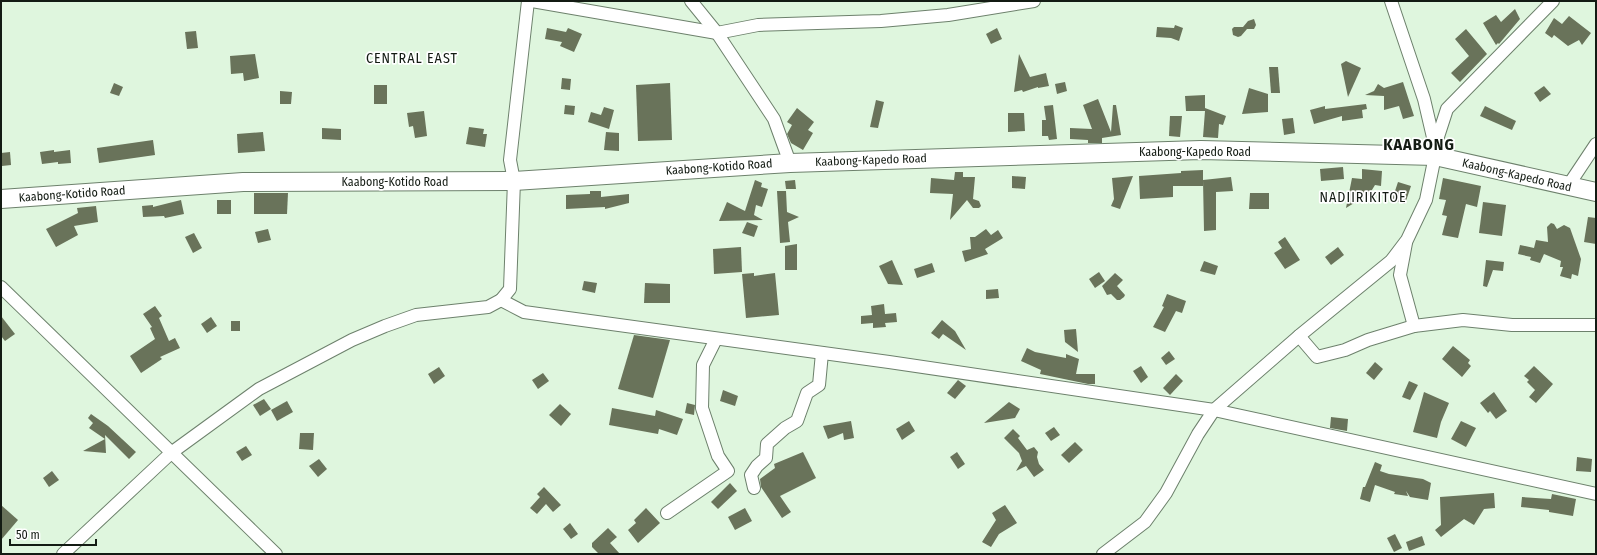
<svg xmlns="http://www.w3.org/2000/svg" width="1597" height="555" font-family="'Fira Sans Condensed',sans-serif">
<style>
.building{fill:#69735a}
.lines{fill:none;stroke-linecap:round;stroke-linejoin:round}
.street-casing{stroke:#6d816c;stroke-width:14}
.secondary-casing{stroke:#6d816c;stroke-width:20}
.street{stroke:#fff;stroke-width:12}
.secondary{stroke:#fff;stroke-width:18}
.labels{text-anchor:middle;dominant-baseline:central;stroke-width:3.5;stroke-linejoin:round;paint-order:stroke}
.street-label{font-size:12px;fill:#131b13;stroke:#fff}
.quarter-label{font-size:14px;letter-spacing:1px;fill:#131b13;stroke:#fff}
.district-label{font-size:16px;font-weight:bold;letter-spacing:1px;fill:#131b13;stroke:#fff}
</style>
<rect width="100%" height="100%" fill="#dff6de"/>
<g class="building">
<polygon points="1515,9 1520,19 1499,44 1498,43 1496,45 1483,23 1496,15 1501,22"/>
<polygon points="1569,16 1591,33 1582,45 1579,40 1568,46 1554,35 1552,38 1545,33 1554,18 1562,24"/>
<polygon points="1254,19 1256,25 1254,29 1247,29 1241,36 1238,37 1233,35 1232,29 1234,27 1243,27 1248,21"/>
<polygon points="1175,25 1183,28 1179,41 1171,38 1156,37 1157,27 1174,28"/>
<polygon points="547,28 566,32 568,28 582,34 574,52 560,46 562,42 545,39"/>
<polygon points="997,28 1002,39 991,44 986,34"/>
<polygon points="1466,29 1487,54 1460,82 1451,73 1469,56 1455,39"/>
<polygon points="196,31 198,48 187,49 185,32"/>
<polygon points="255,54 259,78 244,81 243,73 231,74 230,56"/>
<polygon points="1019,54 1030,77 1046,73 1049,86 1038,88 1038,87 1023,92 1022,90 1014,92"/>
<polygon points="1346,61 1361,68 1348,97 1341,64"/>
<polygon points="1269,67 1278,67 1280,93 1271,93"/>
<polygon points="562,78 571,79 570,90 561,89"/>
<polygon points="1065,82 1067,91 1057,94 1055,84"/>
<polygon points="1403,82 1414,116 1403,119 1399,106 1384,110 1384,96 1365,95 1374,91 1378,84 1384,88"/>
<polygon points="114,83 123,87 119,96 110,93"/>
<polygon points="670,83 672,140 638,141 636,85"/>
<rect x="374" y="85" width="13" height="19"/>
<polygon points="1544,86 1551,94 1540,102 1534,93"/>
<polygon points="1249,88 1268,94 1268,112 1242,114"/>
<polygon points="280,91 292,92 291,104 280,104"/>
<polygon points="1205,95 1205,108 1226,116 1223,125 1219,124 1218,138 1203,137 1205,111 1186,111 1185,96"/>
<polygon points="1098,99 1111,132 1113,105 1116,105 1121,135 1102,138 1102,143 1088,143 1088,140 1070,139 1070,128 1092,129 1083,105"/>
<polygon points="876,100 884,102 878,128 870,127"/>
<polygon points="1366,104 1367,109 1362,110 1363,118 1342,121 1342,116 1314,124 1310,110 1325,106 1325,109"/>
<polygon points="565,105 575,106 574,115 564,114"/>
<polygon points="1053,105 1057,139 1049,140 1048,136 1042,136 1042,120 1046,120 1044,106"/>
<polygon points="1485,106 1516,121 1512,130 1480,116"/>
<polygon points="604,107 614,110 609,129 588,122 591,112 601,115"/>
<polygon points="797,108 814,122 808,130 813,133 803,150 791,143 787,134 792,125 787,122"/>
<polygon points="424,111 427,136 415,138 413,126 409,127 407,113"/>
<polygon points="1008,113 1024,113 1025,131 1008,132"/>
<polygon points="1170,116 1182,116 1180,137 1169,136"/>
<polygon points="1293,118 1295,133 1284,135 1282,119"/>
<polygon points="469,127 484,129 483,134 487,134 485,147 466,144"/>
<polygon points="322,128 341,129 341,140 322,139"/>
<polygon points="263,132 265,151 238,153 237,134"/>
<polygon points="606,132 619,133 619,151 604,150"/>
<polygon points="153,140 155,155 99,163 97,148"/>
<polygon points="54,150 54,152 70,150 71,163 58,164 58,162 42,164 40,152"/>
<polygon points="10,152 11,165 2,166 1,153"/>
<polygon points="1343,167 1344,179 1321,181 1320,169"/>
<polygon points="1362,169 1382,171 1381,186 1375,185 1367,198 1364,197 1346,208 1352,178 1362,179"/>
<polygon points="1203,170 1203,186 1173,186 1173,197 1140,199 1139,176 1181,173 1181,171"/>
<polygon points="955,172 963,172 963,177 975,177 973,199 979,201 981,206 979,208 973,208 967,200 950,220 953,194 930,193 931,178 954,180"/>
<polygon points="1012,176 1026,177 1025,189 1012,188"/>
<polygon points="1133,176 1120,209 1111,206 1114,199 1112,178"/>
<polygon points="1231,177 1233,191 1216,192 1216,230 1204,231 1203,180"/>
<polygon points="1443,178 1481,186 1477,207 1466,204 1458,238 1442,235 1447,216 1442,215 1446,200 1439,199"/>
<polygon points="755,180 762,183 761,187 768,189 762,207 756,205 754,215 763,220 719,221 727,202 745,211"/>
<polygon points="795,180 796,189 786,189 785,181"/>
<polygon points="1398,182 1411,186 1405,204 1392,200"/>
<polygon points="590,191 601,191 601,197 629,194 629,203 605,209 605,207 566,209 566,195 590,194"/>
<polygon points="777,191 786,191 787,212 799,217 788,222 790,242 780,243"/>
<polygon points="254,193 288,193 287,214 254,214"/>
<polygon points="1250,193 1269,193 1269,209 1249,209"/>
<polygon points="181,200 184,214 165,218 164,216 143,217 142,206 153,205 153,207"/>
<rect x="217" y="200" width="14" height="14"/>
<polygon points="1483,202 1506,205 1502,236 1479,233"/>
<polygon points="96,206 98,222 74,226 78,235 56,247 46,229 78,213 77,208"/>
<polygon points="1588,217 1596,218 1596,244 1584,242"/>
<polygon points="747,222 758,226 754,237 742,233"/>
<polygon points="1551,223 1554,224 1557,229 1564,225 1570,228 1581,259 1578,276 1572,274 1571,279 1560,276 1563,267 1560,267 1561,261 1544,254 1540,263 1530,260 1531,257 1518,254 1520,245 1534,248 1536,240 1548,242 1547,227"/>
<polygon points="268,229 271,240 258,243 255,232"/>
<polygon points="986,229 991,235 998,230 1003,238 985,249 988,254 965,262 962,251 971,249 970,237 975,237"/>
<polygon points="194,233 202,248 193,253 185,237"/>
<polygon points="1285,237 1300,260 1285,269 1274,253 1282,248 1278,242"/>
<polygon points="797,244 797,270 785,270 785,246"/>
<polygon points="741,247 742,272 714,274 713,249"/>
<polygon points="1338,247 1344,255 1331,265 1325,257"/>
<polygon points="892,260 903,285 888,284 879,266"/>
<polygon points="1486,260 1504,262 1503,271 1493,270 1487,287 1483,286"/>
<polygon points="1204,261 1218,266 1215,275 1200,271"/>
<polygon points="932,263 935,272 917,278 914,269"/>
<polygon points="1099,272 1105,281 1095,288 1089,279"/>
<polygon points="754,273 754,276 775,273 779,315 746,318 742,274"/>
<polygon points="1115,273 1123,280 1117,286 1125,295 1124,297 1120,300 1117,300 1111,294 1107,295 1102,286"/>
<polygon points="584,281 597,283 595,293 582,290"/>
<polygon points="645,283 670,284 670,303 644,303"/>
<polygon points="998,289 999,298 986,299 986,290"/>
<polygon points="1167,294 1186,301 1182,313 1176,311 1165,332 1153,327 1164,307 1162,306"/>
<polygon points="884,304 885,314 896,313 897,322 885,323 886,327 873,328 873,323 861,324 861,316 872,315 871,306"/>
<polygon points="155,306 162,316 159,318 169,341 175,338 180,348 160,357 162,359 141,373 130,356 155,339 150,328 152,327 143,314"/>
<polygon points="1,316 15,334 5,341 1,336"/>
<polygon points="211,317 217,326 207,333 201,324"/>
<polygon points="942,320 955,331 966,350 943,334 939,339 931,333"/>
<rect x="231" y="321" width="9" height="10"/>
<polygon points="1076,329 1078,352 1065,342 1064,330"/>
<polygon points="634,335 670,340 653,398 618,389"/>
<polygon points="1453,346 1470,360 1468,363 1471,366 1462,377 1442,359"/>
<polygon points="1027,348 1035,352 1066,358 1066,354 1079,359 1076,374 1095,374 1095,384 1088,384 1040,374 1041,370 1021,361"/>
<polygon points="1169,351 1175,359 1166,365 1161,358"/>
<polygon points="1375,362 1383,369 1374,380 1366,373"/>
<polygon points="1141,366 1148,377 1141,383 1133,371"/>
<polygon points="1534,366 1553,384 1536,403 1529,397 1535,390 1527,382 1529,380 1524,376"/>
<polygon points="439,367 445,376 434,384 428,374"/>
<polygon points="543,373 549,381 538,389 532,380"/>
<polygon points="1176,374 1183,381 1170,395 1163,388"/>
<polygon points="958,380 966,386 955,399 947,393"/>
<polygon points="1409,381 1418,385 1410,400 1402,397"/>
<polygon points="723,390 738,396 735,406 720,401"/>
<polygon points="1424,392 1449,403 1441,422 1437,438 1413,432"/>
<polygon points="1494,392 1507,411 1496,419 1490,411 1488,413 1480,403"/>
<polygon points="264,399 271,409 260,416 253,405"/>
<polygon points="287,401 293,412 277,421 271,410"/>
<polygon points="1009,402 1020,409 1015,418 984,423"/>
<polygon points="687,403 695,405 694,415 685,413"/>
<polygon points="560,404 571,414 561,426 549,415"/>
<polygon points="612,408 655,416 656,410 683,419 677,435 659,429 658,434 609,425"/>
<polygon points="91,414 108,426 136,452 129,459 105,435 106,453 83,451 105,439 89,428 93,423 88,418"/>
<polygon points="1331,417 1348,419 1347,431 1330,428"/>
<polygon points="851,421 854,438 844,440 843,433 828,439 823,426"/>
<polygon points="909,421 915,431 902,440 896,429"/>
<polygon points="1461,421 1476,428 1466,447 1451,439"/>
<polygon points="1054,427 1060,435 1051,441 1045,433"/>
<polygon points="1013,429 1020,436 1018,438 1027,450 1034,447 1038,452 1037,457 1039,464 1044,470 1034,477 1026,466 1016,471 1022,461 1019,453 1004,438"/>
<polygon points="300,433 314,433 313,450 299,449"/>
<polygon points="1075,442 1083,450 1069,463 1061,455"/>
<polygon points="246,446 252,455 242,461 236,452"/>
<polygon points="803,452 816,478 780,496 791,512 782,518 761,487 760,479 775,468 774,464"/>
<polygon points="957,452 965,464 958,469 950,457"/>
<polygon points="1577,457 1592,459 1591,472 1576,471"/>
<polygon points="319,459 327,469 318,477 309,466"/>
<polygon points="1375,462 1382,465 1380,471 1389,474 1423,479 1431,483 1428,500 1410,497 1406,491 1408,496 1394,494 1395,492 1375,485 1370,502 1360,499 1363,487 1365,487"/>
<polygon points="52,471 59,480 49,487 43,478"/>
<polygon points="730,483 737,491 718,509 711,502"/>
<polygon points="544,487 561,505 553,512 546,504 537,514 530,508 540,497 537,494"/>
<polygon points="1494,493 1495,508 1484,509 1474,525 1464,519 1441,537 1435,530 1441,525 1440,497"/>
<polygon points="1552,494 1576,499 1573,516 1549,512 1549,510 1521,507 1522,497 1551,499"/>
<polygon points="1,505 18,520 1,540"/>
<polygon points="1005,505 1017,523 999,534 991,547 982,542 996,520 992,513"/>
<polygon points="646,508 660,523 638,543 628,530 636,523 634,520"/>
<polygon points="745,508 752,521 735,530 728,517"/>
<polygon points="570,523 578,534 571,539 563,529"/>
<polygon points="608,528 617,537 610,543 620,554 599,554 592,547 592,543"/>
<polygon points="1395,534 1402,548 1394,552 1387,538"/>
<polygon points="1422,536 1425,545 1409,551 1406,542"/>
</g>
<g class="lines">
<defs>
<g id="street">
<polyline points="532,1 717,33 758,25 881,21 948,15 1034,1"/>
<polyline points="691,1 717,33 774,119 790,163"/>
<polyline points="1435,146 1447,109 1553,1"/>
<polyline points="1568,186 1596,144"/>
<polyline points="1406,243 1400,275 1414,326"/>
<polyline points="1,287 276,554"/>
<polyline points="501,300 524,312 889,362 1214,410 1596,494"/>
<polyline points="1299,336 1317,357 1345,350 1368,340 1414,326 1463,320 1512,325 1596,325"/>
<polyline points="754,488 751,475 757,466 766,458 767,444 785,428 797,421 807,393 819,385 822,353"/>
<polyline points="667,513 728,471 718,456 702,408 703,365 716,339"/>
<polyline points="63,554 171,453 259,389 352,340 385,326 416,315 488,307 501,300 510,289 514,181 510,160 528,1"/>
<polyline points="1103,554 1145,522 1166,493 1198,434 1214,410 1299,336 1391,261 1407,240 1426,200 1435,156 1435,146 1424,99 1391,1"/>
</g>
<polyline id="secondary" points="1,199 243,182 514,181 790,163 1201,150 1435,156 1596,192"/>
</defs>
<use href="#street" class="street-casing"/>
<use href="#secondary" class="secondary-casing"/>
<use href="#street" class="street"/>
<use href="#secondary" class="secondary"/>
</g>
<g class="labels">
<g class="street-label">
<text x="1195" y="152">Kaabong-Kapedo Road</text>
<text transform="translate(871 160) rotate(-2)">Kaabong-Kapedo Road</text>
<text transform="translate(719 167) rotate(-4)">Kaabong-Kotido Road</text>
<text transform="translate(1517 175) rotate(13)">Kaabong-Kapedo Road</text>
<text x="395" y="182">Kaabong-Kotido Road</text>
<text transform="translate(72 194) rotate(-4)">Kaabong-Kotido Road</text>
</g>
<g class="quarter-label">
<text x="412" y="58">CENTRAL EAST</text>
<text x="1363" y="197">NADIIRIKITOE</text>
</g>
<g class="district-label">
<text x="1419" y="144">KAABONG</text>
</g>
</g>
<rect width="1597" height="555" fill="none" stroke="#131b13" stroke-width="4"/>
<path d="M10 539v6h86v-6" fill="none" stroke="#131b13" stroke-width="2"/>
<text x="16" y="539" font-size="12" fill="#131b13" stroke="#ffffff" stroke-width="3" paint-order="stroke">50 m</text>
</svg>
